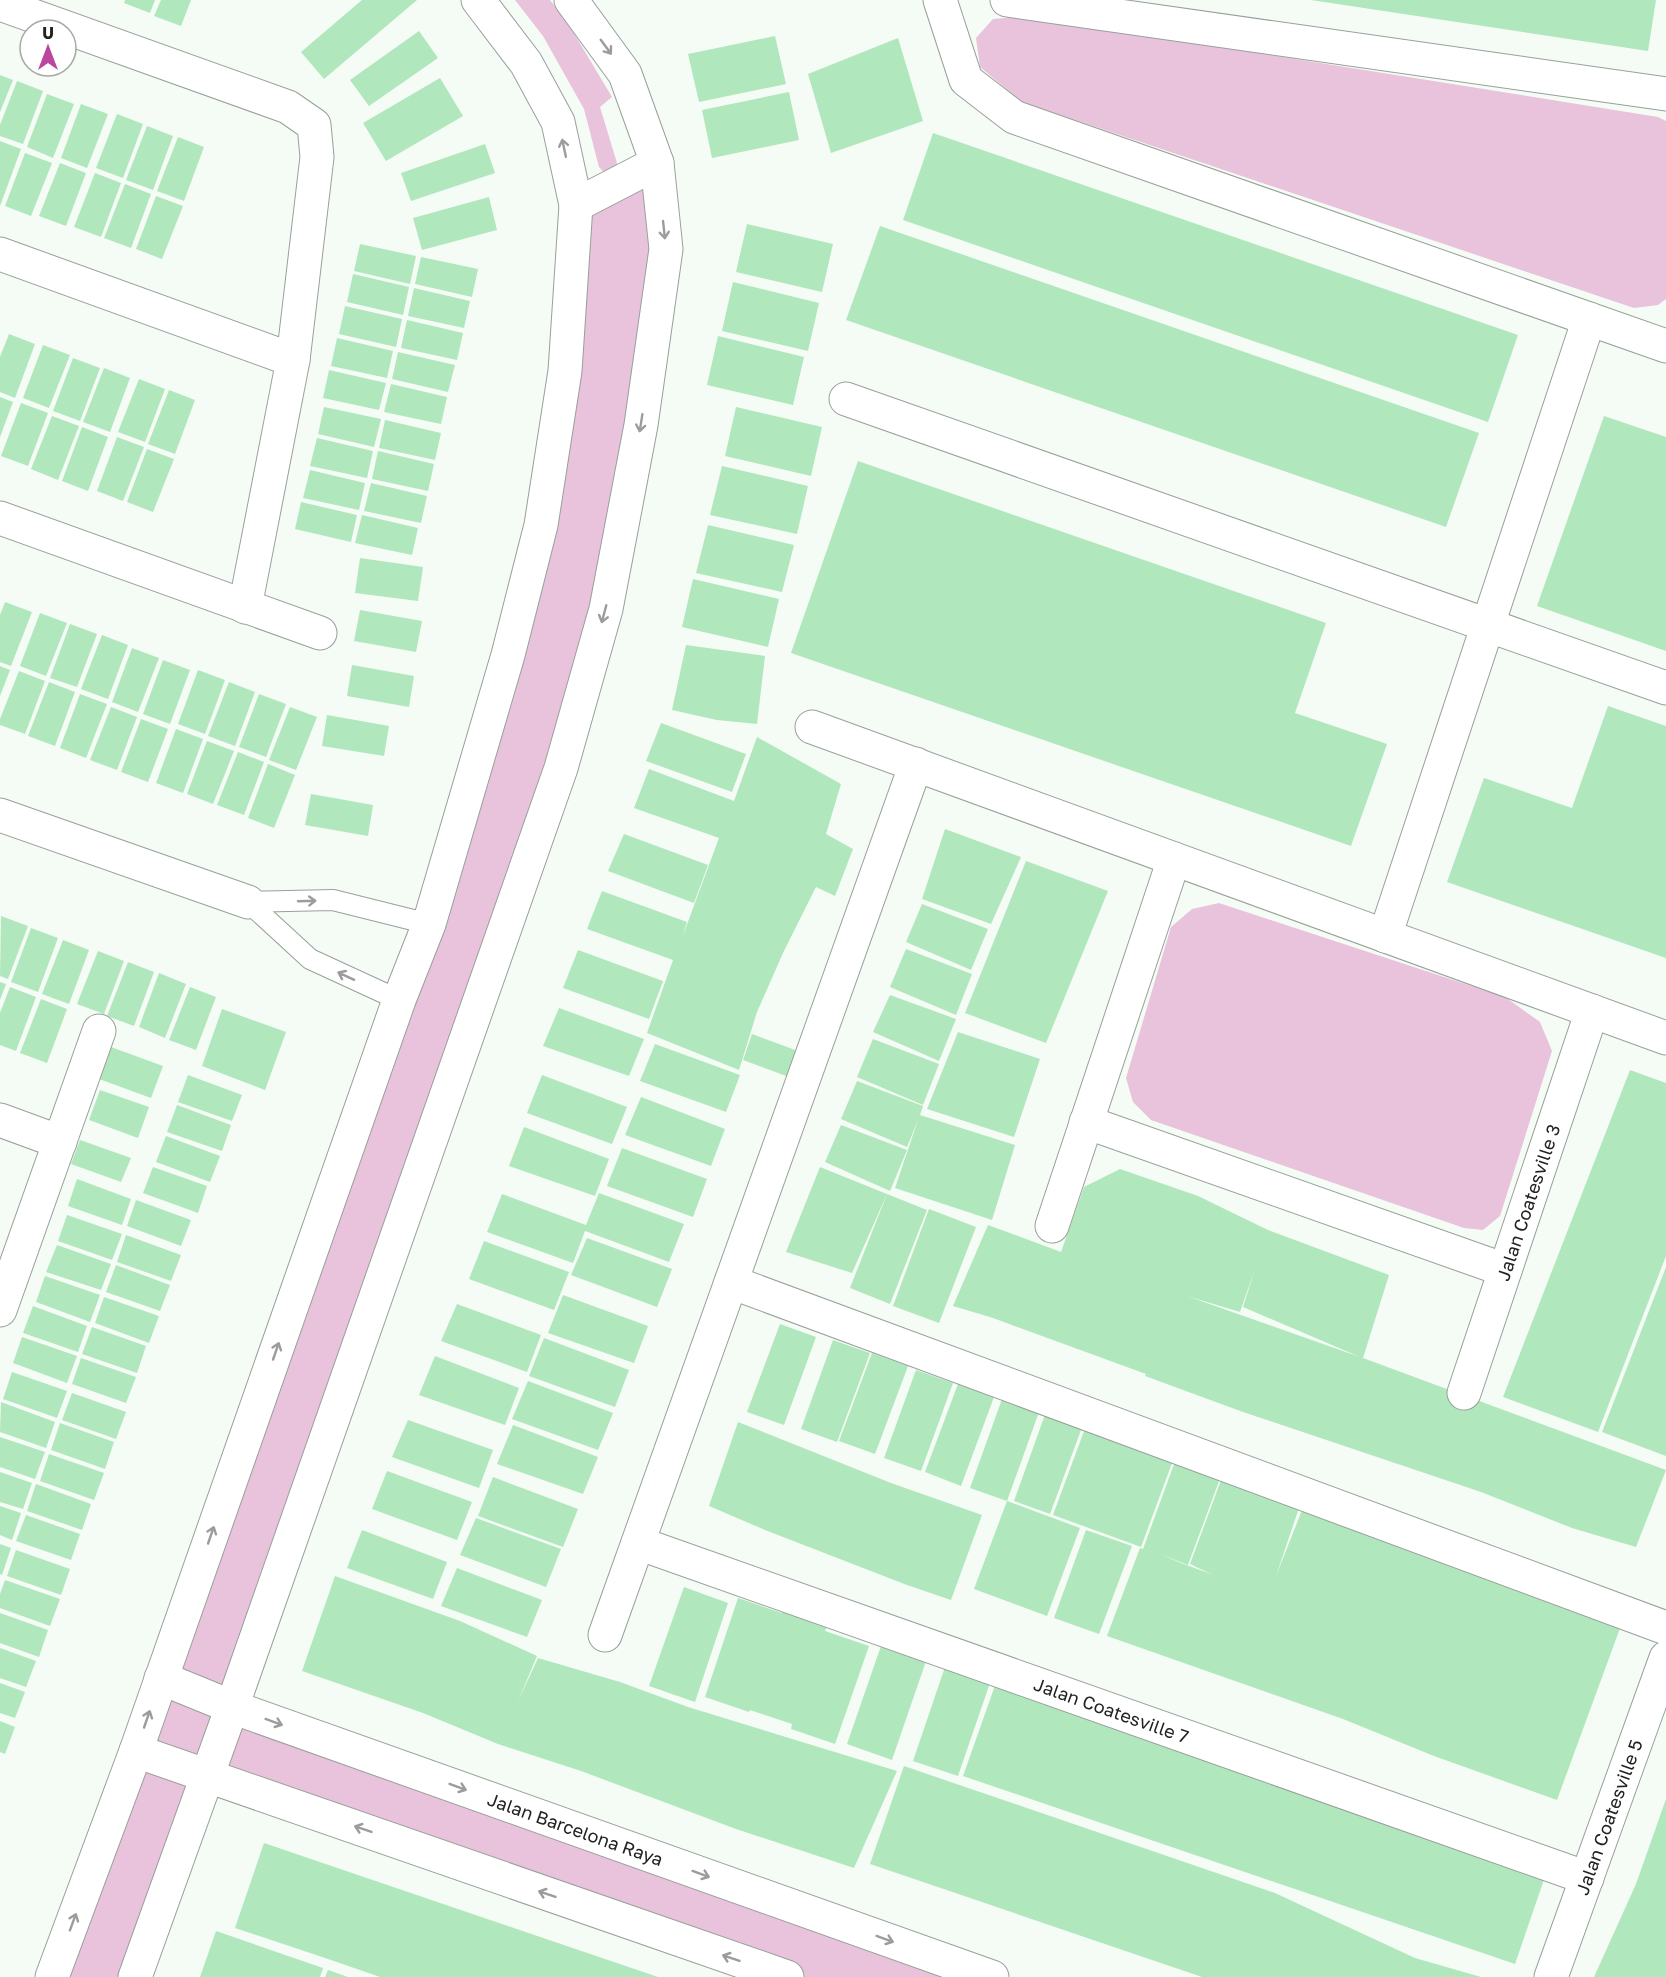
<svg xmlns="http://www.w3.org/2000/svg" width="1666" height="1977" font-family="'Golos Text',sans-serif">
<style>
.green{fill:#e9c2dc}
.building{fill:#b1e7bd;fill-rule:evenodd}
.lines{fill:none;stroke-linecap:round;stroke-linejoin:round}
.service-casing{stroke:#98a09a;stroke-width:22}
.minor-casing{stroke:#98a09a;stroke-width:35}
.tertiary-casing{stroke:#98a09a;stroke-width:35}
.service{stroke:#fff;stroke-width:20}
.minor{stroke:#fff;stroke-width:33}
.tertiary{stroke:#fff;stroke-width:33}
.oneway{stroke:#9b9c9b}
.labels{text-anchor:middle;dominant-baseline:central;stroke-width:4.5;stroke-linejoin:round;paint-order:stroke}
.street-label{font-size:18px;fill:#202320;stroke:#fff}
</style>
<rect width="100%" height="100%" fill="#f4fcf5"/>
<g class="green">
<polygon points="515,0 550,0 566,20 612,97 600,107 617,163 615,174 609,178 599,167 584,109 543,36"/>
<polygon points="1027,16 1658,117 1666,121 1666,299 1658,305 1634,308 1022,102 980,67 976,38 993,19"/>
<polygon points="657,163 666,249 606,609 232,1707 976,1977 787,1977 211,1776 146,1977 52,1977 351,1139 541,525 576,205"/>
<polygon points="1219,903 1505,997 1540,1022 1552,1051 1500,1216 1483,1230 1464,1228 1151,1120 1133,1102 1126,1078 1171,927 1192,909"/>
</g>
<g class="building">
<polygon points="125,0 155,0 150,13 124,3"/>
<polygon points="161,0 191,0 181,26 154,16"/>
<polygon points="362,0 417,0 324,79 301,52"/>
<polygon points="1311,0 1656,0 1648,51"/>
<polygon points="419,31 438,58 369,106 350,80"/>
<polygon points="775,36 786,84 699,102 688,54"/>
<polygon points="898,38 923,121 831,153 808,74"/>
<polygon points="0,75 13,80 0,112"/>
<polygon points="440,78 463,116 386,161 363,123"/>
<polygon points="17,81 43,91 23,144 0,136 0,125"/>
<polygon points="789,92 799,140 712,158 702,110"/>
<polygon points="47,94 74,104 53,158 27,147"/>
<polygon points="81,104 108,114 87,168 61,158"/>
<polygon points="117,114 143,124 123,178 96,168"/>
<polygon points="147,126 173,136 153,190 126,180"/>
<polygon points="933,133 1518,335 1488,422 903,220"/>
<polygon points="178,137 204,147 184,201 157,191"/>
<polygon points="0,141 21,149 0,206"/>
<polygon points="485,144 495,173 411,201 401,173"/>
<polygon points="25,153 52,163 31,216 5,206"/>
<polygon points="60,163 86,173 66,226 39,216"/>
<polygon points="95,173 121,183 101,237 74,227"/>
<polygon points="125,184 151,194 131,248 104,238"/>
<polygon points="156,196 183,206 162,259 136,249"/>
<polygon points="489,197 497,230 422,250 413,218"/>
<polygon points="747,224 833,244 822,292 736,272"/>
<polygon points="880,226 1479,433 1446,527 846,320"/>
<polygon points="360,244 416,256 410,284 354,271"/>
<polygon points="421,257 478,269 472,297 415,284"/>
<polygon points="353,274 409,287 403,315 347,302"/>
<polygon points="733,282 819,303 808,351 722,331"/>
<polygon points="414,288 470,301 464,328 408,316"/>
<polygon points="345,306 402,319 396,347 339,334"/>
<polygon points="407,320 463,333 457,360 401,348"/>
<polygon points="9,334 35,344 15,398 0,392 0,357"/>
<polygon points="718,336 804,357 793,405 707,385"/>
<polygon points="337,338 393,351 387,378 331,366"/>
<polygon points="43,345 70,355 49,408 23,398"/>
<polygon points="398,352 455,365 448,392 392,379"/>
<polygon points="73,358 100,368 80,421 53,411"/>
<polygon points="104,368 130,378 110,432 83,422"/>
<polygon points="329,370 386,383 379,410 323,398"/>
<polygon points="139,379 165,389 145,442 118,432"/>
<polygon points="391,384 447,397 441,424 384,412"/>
<polygon points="169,390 195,400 175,454 148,444"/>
<polygon points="0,397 13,402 0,437"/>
<polygon points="21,403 48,413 28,466 1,456"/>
<polygon points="324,407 381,419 374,447 318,434"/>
<polygon points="736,407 822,427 811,476 725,456"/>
<polygon points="52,416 79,426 58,480 31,469"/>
<polygon points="1604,416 1666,437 1666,651 1537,606"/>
<polygon points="385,420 441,433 435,460 379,448"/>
<polygon points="82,427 108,437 88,491 62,481"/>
<polygon points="117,437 144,447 123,501 97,491"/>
<polygon points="317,438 373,451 367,478 310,466"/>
<polygon points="147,449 174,459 153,512 127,502"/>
<polygon points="378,451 434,464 428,491 372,479"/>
<polygon points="858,461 1326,623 1295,713 1387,744 1351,846 791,653"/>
<polygon points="722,466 808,486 797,534 710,515"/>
<polygon points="310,470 365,483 359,510 303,498"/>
<polygon points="371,483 427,496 421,523 364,511"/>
<polygon points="301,502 357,515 351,542 295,529"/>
<polygon points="362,515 418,528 412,555 355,543"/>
<polygon points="708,525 794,545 782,592 696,573"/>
<polygon points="360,558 423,567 418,601 355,593"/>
<polygon points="693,579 779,599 768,647 682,627"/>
<polygon points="5,602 32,612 11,666 0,662 0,615"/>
<polygon points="360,610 422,621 416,652 354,641"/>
<polygon points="40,613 67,623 46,676 20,666"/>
<polygon points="70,624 97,634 77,687 50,678"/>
<polygon points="102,635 128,645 108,699 81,689"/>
<polygon points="686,645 765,656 757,724 717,720 672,710"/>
<polygon points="132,648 159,658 138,712 112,702"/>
<polygon points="163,660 190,670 170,724 143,714"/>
<polygon points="352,665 414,676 409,707 347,696"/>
<polygon points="0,666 10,670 0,696"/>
<polygon points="198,670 225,680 205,734 178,724"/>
<polygon points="19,671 45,681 25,734 0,725 0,719"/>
<polygon points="49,682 75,692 55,746 28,736"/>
<polygon points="229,682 255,692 235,746 208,736"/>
<polygon points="80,694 107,704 86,758 60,748"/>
<polygon points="259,694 286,704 266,757 239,747"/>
<polygon points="1608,706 1666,726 1666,958 1447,882 1484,778 1572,808"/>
<polygon points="111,707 137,717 117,770 90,760"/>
<polygon points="290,707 317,717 296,770 269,760"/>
<polygon points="327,715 389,726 384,756 322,746"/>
<polygon points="141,719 168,729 148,782 121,772"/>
<polygon points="661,723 746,754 732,792 646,761"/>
<polygon points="176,729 203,739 183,793 156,783"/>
<polygon points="757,737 841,784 826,834 853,849 835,896 816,887 783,953 757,1012 739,1070 647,1033 673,960 587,929 602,891 687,922 682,938 719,838 634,808 649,769 734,801"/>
<polygon points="207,741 234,751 213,804 187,794"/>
<polygon points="238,752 264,762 244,815 217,805"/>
<polygon points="268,764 295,775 274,828 248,818"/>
<polygon points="311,794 373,805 368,836 305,825"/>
<polygon points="945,829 1021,857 991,924 922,899"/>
<polygon points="624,834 708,865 694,903 608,871"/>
<polygon points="1026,861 1108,891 1046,1043 965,1013"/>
<polygon points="922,904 988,929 971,970 906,942"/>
<polygon points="1,916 28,926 8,979 0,976"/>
<polygon points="31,928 58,938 38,992 11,982"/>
<polygon points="63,940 89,950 69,1004 42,994"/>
<polygon points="906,949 972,974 956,1015 890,987"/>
<polygon points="578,950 663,981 649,1019 563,988"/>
<polygon points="98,951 124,961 104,1014 77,1004"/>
<polygon points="128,962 154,972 134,1026 107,1016"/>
<polygon points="159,973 186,984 165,1038 139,1027"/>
<polygon points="0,982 6,984 0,1000"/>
<polygon points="10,987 36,997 16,1051 0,1045 0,1013"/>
<polygon points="190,987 216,997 196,1050 169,1040"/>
<polygon points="890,995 956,1019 939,1061 873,1032"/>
<polygon points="41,999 67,1009 47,1063 20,1053"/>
<polygon points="559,1008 644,1039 629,1076 543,1046"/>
<polygon points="222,1009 286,1032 265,1090 202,1066"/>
<polygon points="958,1032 1040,1059 1014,1137 927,1109"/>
<polygon points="752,1034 806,1054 797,1080 743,1060"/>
<polygon points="873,1039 939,1064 923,1105 857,1077"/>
<polygon points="655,1044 740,1075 726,1112 640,1081"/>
<polygon points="111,1047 163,1066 151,1098 99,1079"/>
<polygon points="1630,1070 1666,1083 1666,1256 1598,1432 1503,1397"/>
<polygon points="188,1075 242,1095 232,1121 178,1102"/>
<polygon points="542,1075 627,1107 612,1144 527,1113"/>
<polygon points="857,1081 923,1106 920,1115 1015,1145 992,1220 895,1188 918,1120 907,1147 841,1119"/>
<polygon points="100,1090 149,1107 138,1138 89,1120"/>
<polygon points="641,1097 725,1129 711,1166 625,1135"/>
<polygon points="177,1105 231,1125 222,1151 167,1132"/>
<polygon points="841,1125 907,1150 890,1191 825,1162"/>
<polygon points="524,1127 609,1159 595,1196 509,1166"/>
<polygon points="166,1136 220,1156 210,1182 156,1162"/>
<polygon points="80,1140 131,1158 121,1182 71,1164"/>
<polygon points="622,1148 707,1179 693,1217 607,1186"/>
<polygon points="153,1167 207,1186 198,1213 143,1193"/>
<polygon points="820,1167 887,1194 852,1273 786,1252"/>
<path d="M1120,1169L1198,1196L1268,1230L1389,1275L1363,1358L1666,1470L1636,1547L1572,1528L1481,1492L1243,1412L1145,1376L1146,1374L993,1318L953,1306L988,1225L1061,1252L1084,1187ZM1255,1269L1243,1307L1360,1357L1187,1296L1240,1312Z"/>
<polygon points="77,1179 131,1199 122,1225 68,1206"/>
<polygon points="599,1193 684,1224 669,1262 585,1231 573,1263 487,1232 502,1194 586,1225"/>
<polygon points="887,1194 927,1210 890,1304 850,1288"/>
<polygon points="136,1200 191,1220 181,1246 127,1226"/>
<polygon points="929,1209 976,1227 939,1323 893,1306"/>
<polygon points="67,1215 122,1234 112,1260 58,1241"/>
<polygon points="126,1235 181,1255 171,1281 117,1262"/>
<polygon points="587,1238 672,1269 657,1307 571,1275"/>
<polygon points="484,1241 569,1272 554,1310 469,1279"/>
<polygon points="57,1245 111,1264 101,1290 46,1272"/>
<polygon points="116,1265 170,1285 160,1311 106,1292"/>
<polygon points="1666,1267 1666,1456 1602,1432"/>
<polygon points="45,1276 100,1295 90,1322 36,1302"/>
<polygon points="563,1295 648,1326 634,1363 548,1333"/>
<polygon points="104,1297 159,1316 149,1343 95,1323"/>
<polygon points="457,1304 541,1335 527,1372 441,1341"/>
<polygon points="33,1306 87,1326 78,1352 23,1333"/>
<polygon points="780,1324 816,1337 784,1425 747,1412"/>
<polygon points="92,1327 146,1346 137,1373 82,1354"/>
<polygon points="22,1337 77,1356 67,1383 13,1363"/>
<polygon points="544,1338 629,1370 615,1407 529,1376"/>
<polygon points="833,1340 870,1353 837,1442 801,1429"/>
<polygon points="872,1353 908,1366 875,1454 839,1441"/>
<polygon points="435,1356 519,1388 505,1425 419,1395"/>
<polygon points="81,1358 136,1377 126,1403 72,1384"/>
<polygon points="916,1370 953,1383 921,1471 884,1458"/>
<polygon points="12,1372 67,1391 57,1418 3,1399"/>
<polygon points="528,1381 613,1413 598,1450 512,1419"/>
<polygon points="958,1384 994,1397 961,1486 925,1472"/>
<polygon points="72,1393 126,1412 116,1439 62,1420"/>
<polygon points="1002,1399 1039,1412 1007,1501 970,1488"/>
<polygon points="1,1402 55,1422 46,1448 0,1432"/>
<polygon points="1047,1409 1084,1422 1050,1514 1014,1501"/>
<polygon points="408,1420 493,1450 479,1488 392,1457"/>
<polygon points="738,1422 891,1483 982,1515 951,1600 907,1585 765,1530 709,1506"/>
<polygon points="60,1423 114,1442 105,1469 51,1450"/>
<polygon points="1087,1423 1175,1455 1141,1547 1053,1515"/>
<polygon points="513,1425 598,1457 583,1494 497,1464"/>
<polygon points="0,1437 45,1452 35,1479 0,1467"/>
<polygon points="49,1454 104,1473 94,1500 40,1481"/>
<polygon points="1177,1456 1222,1473 1188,1565 1160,1554 1181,1563 1211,1574 1190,1564 1224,1472 1302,1499 1276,1576 1306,1500 1623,1620 1557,1800 1434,1756 1343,1719 1107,1636 1140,1548 1143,1549"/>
<polygon points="387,1471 472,1502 457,1540 372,1509"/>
<polygon points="0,1472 32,1483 23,1509 0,1502"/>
<polygon points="493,1477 578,1509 563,1547 478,1516"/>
<polygon points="36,1484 91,1504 82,1530 27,1511"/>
<polygon points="1007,1501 1080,1528 1047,1616 974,1589"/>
<polygon points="0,1506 21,1513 12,1540 0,1535"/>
<polygon points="26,1515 80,1534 71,1560 16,1541"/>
<polygon points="476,1518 561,1549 546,1587 460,1555"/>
<polygon points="362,1530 447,1562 433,1599 347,1568"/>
<polygon points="1086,1530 1132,1546 1099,1634 1054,1618"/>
<polygon points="0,1544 11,1548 2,1575 0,1574"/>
<polygon points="16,1550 70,1569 61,1595 7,1576"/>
<polygon points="457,1568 542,1600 527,1637 441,1606"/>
<polygon points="335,1576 460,1621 537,1656 518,1701 538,1658 620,1682 688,1707 897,1771 854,1868 736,1829 581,1771 498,1744 423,1713 302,1671"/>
<polygon points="5,1580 60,1599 50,1626 0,1608 0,1594"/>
<polygon points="684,1587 728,1603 695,1702 649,1686"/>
<polygon points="738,1598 782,1613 782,1611 827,1626 825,1631 869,1646 835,1744 791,1729 792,1724 750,1710 749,1712 705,1697"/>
<polygon points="0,1613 48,1630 39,1657 0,1643"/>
<polygon points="881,1646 926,1661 892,1760 847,1744"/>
<polygon points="0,1648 36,1661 26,1687 0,1678"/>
<polygon points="947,1661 992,1677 958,1776 913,1761"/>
<polygon points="998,1677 1549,1865 1515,1964 963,1776"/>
<polygon points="0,1683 25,1692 15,1718 0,1713"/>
<polygon points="0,1721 15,1727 5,1754 0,1752"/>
<polygon points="904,1766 1275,1893 1415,1958 1481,1977 1202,1977 870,1864"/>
<polygon points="1666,1799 1666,1977 1594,1977 1636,1884"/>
<polygon points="264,1843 658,1977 380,1977 334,1961 235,1928"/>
<polygon points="216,1931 323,1968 320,1977 200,1977"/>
<polygon points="328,1970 348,1977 325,1977"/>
</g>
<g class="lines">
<defs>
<g id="service">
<polyline points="248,902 333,900 429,924"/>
<polyline points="248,902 310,959 399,1000"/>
</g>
<g id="minor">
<polyline points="940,0 966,80 1014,117 1666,346"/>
<polyline points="1007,0 1666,94"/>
<polyline points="0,4 288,107 314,125 317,157 293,360 245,607"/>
<polyline points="0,254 293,360"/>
<polyline points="846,399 1666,688"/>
<polyline points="0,518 320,633"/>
<polyline points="812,727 1666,1038"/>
<polyline points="0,815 248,902"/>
<polyline points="1385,936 1589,319"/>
<polyline points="0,1120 60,1142"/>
<polyline points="1086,1122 1505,1270"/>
<polyline points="1052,1226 1174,859"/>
<polyline points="731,1282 1666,1628"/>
<polyline points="0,1310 99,1031"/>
<path id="s1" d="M1464,1393L1592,1011"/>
<path id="s2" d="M638,1543L1587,1878"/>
<polyline points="605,1635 916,764"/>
<path id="s3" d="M161,1678L232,1707L992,1977"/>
<polyline points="136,1751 787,1977"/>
<path id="s4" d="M1551,1977L1666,1658"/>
</g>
<g id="tertiary">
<polyline points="576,205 657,163"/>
<polyline points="52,1977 136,1751 399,1000 429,924 508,655 541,525 565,371 576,205 558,122 526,63 478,0"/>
<polyline points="135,1977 232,1707 561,768 606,609 641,425 666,249 657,163 625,74 571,0"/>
</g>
</defs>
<use href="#service" class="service-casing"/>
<use href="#minor" class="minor-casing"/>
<use href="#tertiary" class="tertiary-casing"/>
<use href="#service" class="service"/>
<use href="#minor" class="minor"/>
<use href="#tertiary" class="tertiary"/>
</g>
<defs><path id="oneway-shaft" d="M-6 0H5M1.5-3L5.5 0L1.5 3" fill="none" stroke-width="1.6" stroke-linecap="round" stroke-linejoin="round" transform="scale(1.5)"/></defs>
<g class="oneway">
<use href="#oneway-shaft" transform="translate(606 47) rotate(54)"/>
<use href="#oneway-shaft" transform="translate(564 148) rotate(-102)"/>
<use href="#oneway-shaft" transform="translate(664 230) rotate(84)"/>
<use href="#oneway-shaft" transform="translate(641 423) rotate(99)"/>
<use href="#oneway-shaft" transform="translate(604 614) rotate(105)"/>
<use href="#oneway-shaft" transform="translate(307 901) rotate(-2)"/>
<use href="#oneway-shaft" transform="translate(346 976) rotate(-155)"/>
<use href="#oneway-shaft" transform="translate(276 1351) rotate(-71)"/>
<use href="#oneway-shaft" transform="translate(211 1535) rotate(-71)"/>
<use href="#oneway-shaft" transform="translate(147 1719) rotate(-71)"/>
<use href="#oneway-shaft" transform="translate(274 1722) rotate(20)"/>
<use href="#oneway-shaft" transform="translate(458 1787) rotate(20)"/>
<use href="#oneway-shaft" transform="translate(363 1829) rotate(-161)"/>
<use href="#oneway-shaft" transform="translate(701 1874) rotate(20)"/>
<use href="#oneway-shaft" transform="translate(547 1894) rotate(-161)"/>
<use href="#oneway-shaft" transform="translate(73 1922) rotate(-70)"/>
<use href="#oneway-shaft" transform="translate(885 1939) rotate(20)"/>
<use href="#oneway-shaft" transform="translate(731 1958) rotate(-161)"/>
</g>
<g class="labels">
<g class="street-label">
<text stroke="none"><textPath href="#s1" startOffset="201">Jalan Coatesville 3</textPath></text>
<text stroke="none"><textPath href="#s2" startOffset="502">Jalan Coatesville 7</textPath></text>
<text stroke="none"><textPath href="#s4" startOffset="170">Jalan Coatesville 5</textPath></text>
<text stroke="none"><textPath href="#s3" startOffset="441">Jalan Barcelona Raya</textPath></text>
</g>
</g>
<g transform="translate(48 48)"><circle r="28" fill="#ffffff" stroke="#a6a7a6" stroke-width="1.5"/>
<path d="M0-4.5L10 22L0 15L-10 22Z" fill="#ba469e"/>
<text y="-9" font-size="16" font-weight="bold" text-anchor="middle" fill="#202320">U</text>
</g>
</svg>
